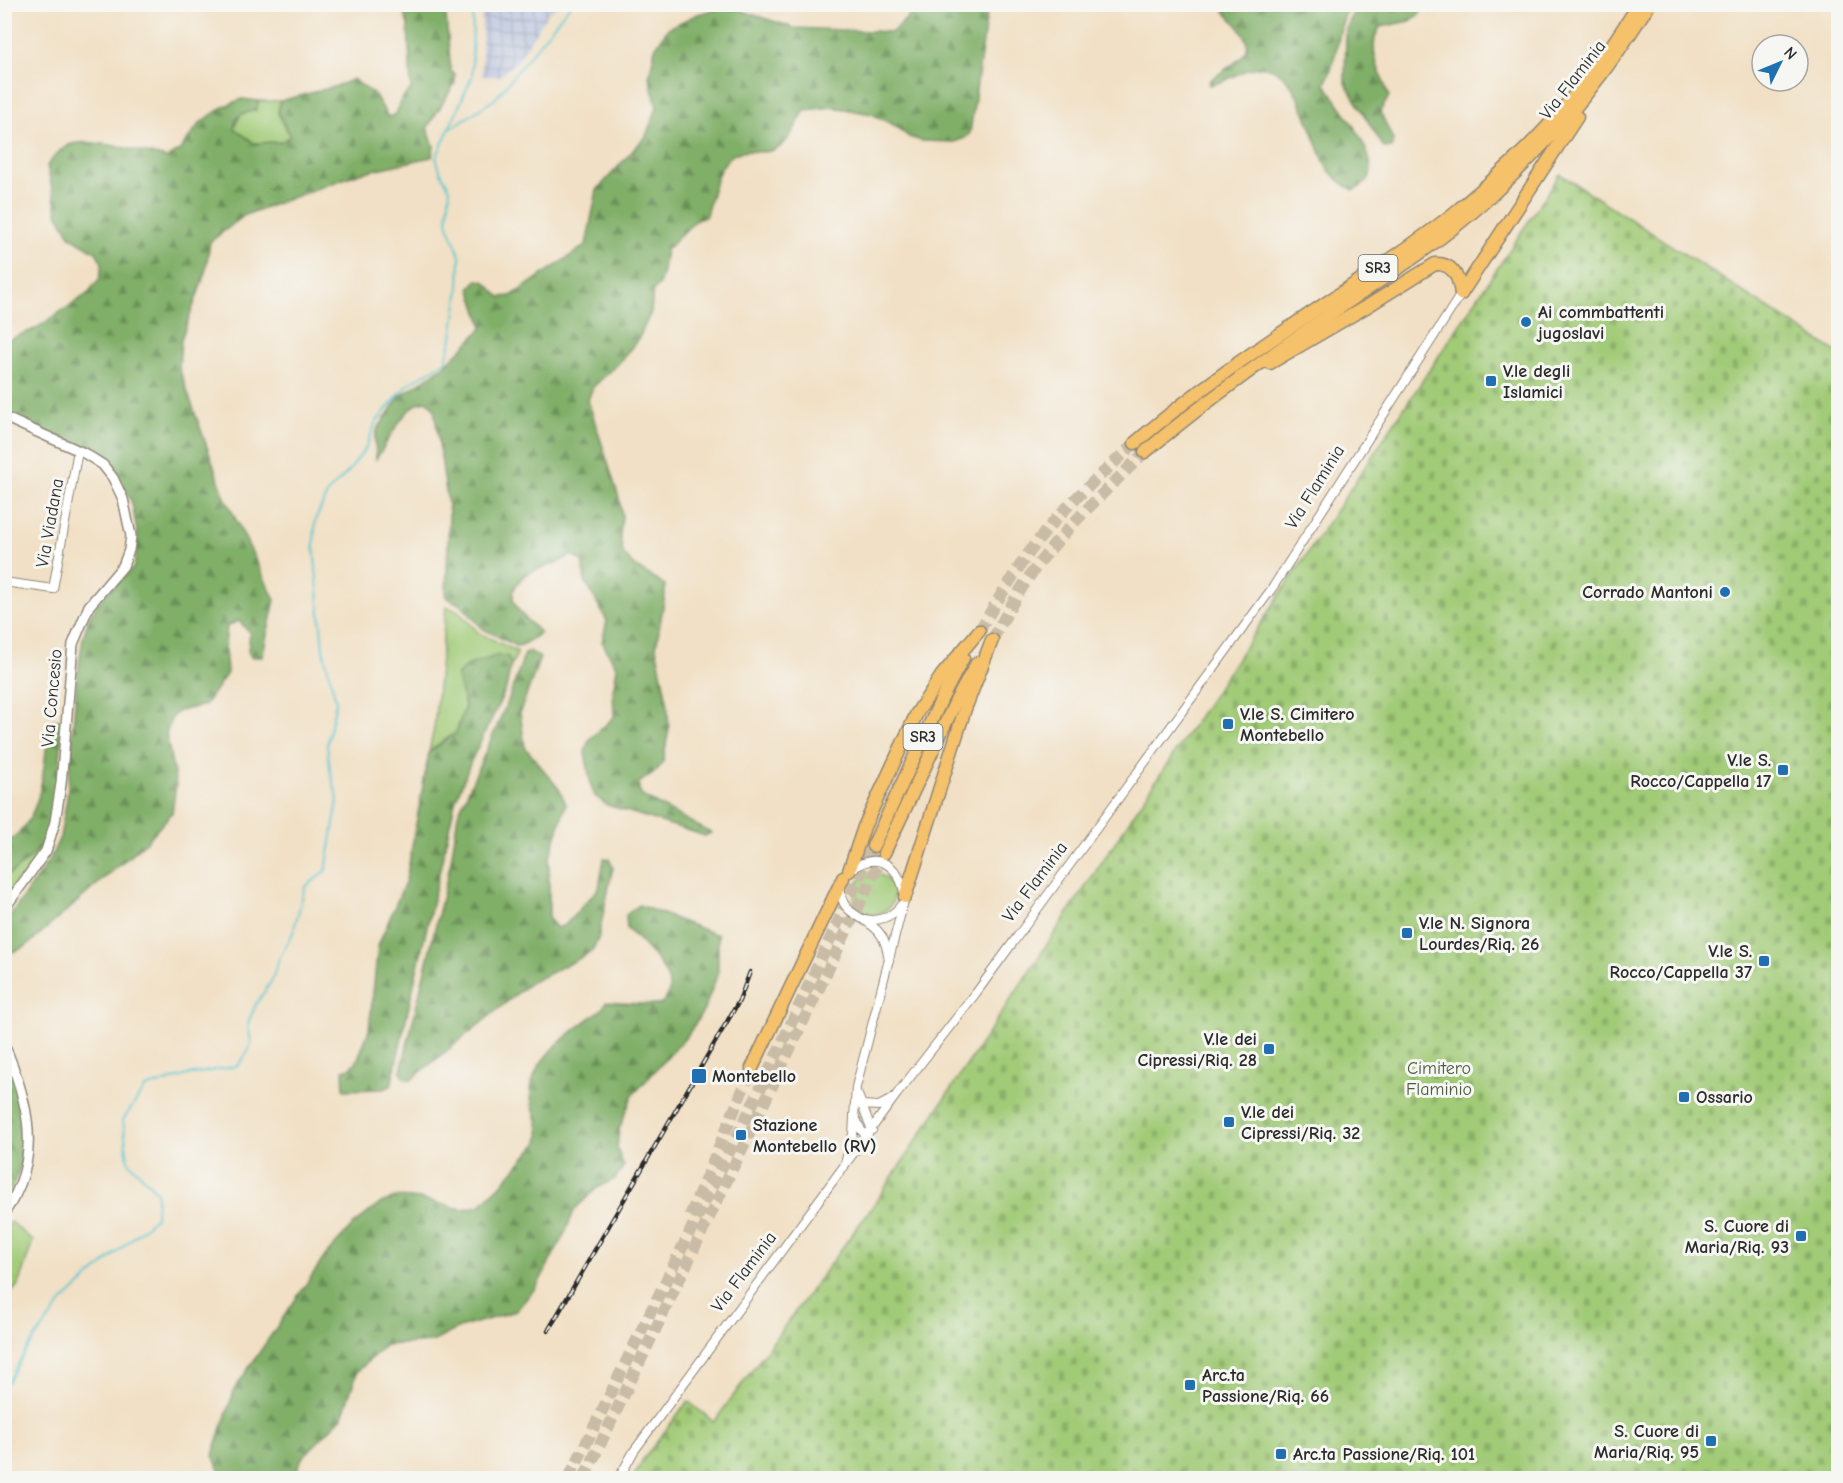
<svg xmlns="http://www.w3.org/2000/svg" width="1843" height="1483" font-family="'Comic Neue',sans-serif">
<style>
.industrial{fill:url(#industrial-grid)}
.grass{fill:#a1cb77;stroke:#667b51;stroke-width:1.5}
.forest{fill:url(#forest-firs);stroke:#566d4a;stroke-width:1.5}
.cemetery{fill:url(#cemetery-stones);stroke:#667b51;stroke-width:1.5}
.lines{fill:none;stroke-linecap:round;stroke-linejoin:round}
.stream{stroke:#58c5cf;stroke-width:2}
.trunk-tunnel{stroke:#c9bca6;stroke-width:12;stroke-dasharray:12 6;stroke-linecap:butt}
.minor-casing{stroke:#8e8678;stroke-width:10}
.tertiary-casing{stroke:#8e8678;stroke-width:12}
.trunk-casing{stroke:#8e8678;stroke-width:15}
.minor{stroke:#fff;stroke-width:8}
.tertiary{stroke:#fff;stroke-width:9}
.trunk{stroke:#f5c16b;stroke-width:12}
.rail-casing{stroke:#2b2b2b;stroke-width:4.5}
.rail{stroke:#f6f6f2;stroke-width:2;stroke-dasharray:7;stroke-linecap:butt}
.poi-dot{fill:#1f6fb2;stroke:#f6f6f2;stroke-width:2}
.labels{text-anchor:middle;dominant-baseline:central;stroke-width:6;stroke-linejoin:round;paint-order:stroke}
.shield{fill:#f6f6f2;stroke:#686867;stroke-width:1.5}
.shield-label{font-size:16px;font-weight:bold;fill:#2b2b2b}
.street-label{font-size:18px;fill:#2b2b2b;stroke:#f6f6f2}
.poi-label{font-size:18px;font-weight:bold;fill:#2b2b2b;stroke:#f6f6f2;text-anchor:start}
.park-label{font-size:18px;fill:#4e5b42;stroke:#f6f6f2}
</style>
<defs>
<pattern id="industrial-grid" width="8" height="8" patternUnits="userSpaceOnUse" patternTransform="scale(1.5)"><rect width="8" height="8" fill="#bac4de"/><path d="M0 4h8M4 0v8" fill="none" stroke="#979fb4"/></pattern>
<pattern id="forest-firs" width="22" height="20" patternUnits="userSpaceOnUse" patternTransform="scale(1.5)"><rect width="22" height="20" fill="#80af68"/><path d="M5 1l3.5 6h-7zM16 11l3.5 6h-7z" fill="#698f56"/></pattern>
<pattern id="cemetery-stones" width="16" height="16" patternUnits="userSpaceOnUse" patternTransform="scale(1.5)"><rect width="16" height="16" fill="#a1cb77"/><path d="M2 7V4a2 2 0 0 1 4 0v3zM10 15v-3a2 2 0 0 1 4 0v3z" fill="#8bae67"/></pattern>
</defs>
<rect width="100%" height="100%" fill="#f6f6f2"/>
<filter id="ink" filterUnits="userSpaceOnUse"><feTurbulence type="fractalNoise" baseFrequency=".0167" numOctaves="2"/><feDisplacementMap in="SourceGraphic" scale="12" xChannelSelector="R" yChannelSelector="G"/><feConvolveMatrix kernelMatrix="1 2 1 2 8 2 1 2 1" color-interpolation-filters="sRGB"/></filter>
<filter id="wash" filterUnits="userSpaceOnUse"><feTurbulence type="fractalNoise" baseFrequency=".008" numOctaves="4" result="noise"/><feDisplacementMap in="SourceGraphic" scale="24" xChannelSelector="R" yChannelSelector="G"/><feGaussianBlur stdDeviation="1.35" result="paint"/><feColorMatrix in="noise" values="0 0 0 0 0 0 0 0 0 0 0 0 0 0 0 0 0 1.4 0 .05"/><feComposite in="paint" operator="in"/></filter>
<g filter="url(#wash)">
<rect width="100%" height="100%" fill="#f1e0c5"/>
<polygon class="industrial" points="482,5 482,4 559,5 548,13 518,60 500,76 482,76"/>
<g class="grass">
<polygon points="258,101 280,101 278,113 290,137 281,142 254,143 234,128 241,114 257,110"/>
<polygon points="446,607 457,610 479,633 518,652 511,665 507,657 466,666 457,676 465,706 456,733 442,741 429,752 434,728"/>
<polygon points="46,841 40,853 5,900 5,877 15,870"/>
<circle cx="874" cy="894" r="20"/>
<polygon points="11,1222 33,1241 18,1285 5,1300 5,1229"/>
</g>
<g class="forest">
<path d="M1356,4L1421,5L1420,14L1410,21L1380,27C1365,48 1382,75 1389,97L1380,111L1393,140L1392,148H1384L1345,83L1346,31Z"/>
<path d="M401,5H445L451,72L455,74V83L427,128L434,146L432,157L360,173L245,215L210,242L205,274L181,340L179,368L224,495L275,600L262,657H251L248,651L250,633L239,621L227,626L225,647L227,673L205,705L179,711L172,717L166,734L176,784L172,813L145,843L25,947L10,953L5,950V923L50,859L60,837L67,798L77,678L83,637L90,615L105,595L134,567L138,538L132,503L116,471L96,453L5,414V341L35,329L87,294L100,278L102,263L96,252L71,237L58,215L47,166C53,158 58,151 67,146C86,135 144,153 167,158L179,151L200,123L223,107L242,99L258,101L257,110L241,114L236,120L234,128L254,143L281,142L290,136L278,112L280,101L337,86L353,79L375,95L388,117L396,114L402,99L411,89L408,25Z"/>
<path d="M914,5H988L970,133L965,138L954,142L922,141L909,137L894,125L872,114L833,107L805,110C798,121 790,141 778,148C763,157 743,145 730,157C713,173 713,197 705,217L697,219L666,250L663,271L659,285L653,291L651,312L639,338L618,364L593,387L588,400L619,498L622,515L620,537L623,553L633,565L665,585V595L656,647L667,701L669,728L663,762L657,770L639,783V789L642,796L711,833L705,836L607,805L595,796L591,786L585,752L589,740L614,717L613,690L617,668L602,642L607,621L585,581L582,561L572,555C558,564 543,567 528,573C523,575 521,579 518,583C502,601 528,621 541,633L522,645L516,646L483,629L461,605L446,597L449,513L434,408L427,401C407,400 387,444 376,459L375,438L377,430L400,396L442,368L462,349L483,327L470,288L477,280L484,281L500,297L511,296L586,245L597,190L646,136L657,107L649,77L655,48L668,28L698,14L728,6L794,28L892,32L906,19Z"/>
<path d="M1223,5H1349C1337,30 1338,59 1325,84C1338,104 1377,152 1370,175C1368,183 1362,186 1354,190C1344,185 1336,179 1329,170C1312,145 1301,66 1261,67C1243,67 1227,84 1209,85L1210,80C1251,52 1263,50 1223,10Z"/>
<polygon points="530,651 540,658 520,712 525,747 559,789 566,804 549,859 549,919 557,928 565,925 599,888 604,858 609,859 613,867 598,939 593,949 584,956 530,983 411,1080 403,1077 401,1071 451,861 458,814 508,701 525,653"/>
<polygon points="499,655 508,657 511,665 506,689 471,761 455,802 391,1086 384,1089 344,1090 343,1070 350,1068 357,1061 369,1030 378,946 406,880 429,752 456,733 465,706 457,676 466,666"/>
<path d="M58,720L63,723C60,753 59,814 46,839C40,853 17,869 5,877V843C45,823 44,761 49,722Z"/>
<path d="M639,905L718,935V973L704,1010L687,1036L632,1096L619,1130L617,1149L624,1166L615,1179L597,1188L575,1209L565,1233L537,1286L516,1311L459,1328L432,1342L385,1345L357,1372L342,1417L302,1458L294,1478H222L213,1455L235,1388L326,1255L354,1224L381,1203L398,1197L420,1199L462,1209L479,1206L500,1186L538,1142C543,1125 532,1114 531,1097C528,1057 576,1030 603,1008L606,1002L659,1005C690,986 642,943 627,929L626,915Z"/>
<path d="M4,1054C14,1076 23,1102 26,1126C28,1152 16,1181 5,1203Z"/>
</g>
<polygon class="cemetery" points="1560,174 1838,353 1838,1478 633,1478 642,1461 688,1401 714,1422 875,1203"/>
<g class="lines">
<g class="stream">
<polyline points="451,128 495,99 571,4"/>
<polyline points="4,1385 8,1382 26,1350 63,1301 156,1217 157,1192 128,1161 123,1120 145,1088 188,1075 237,1066 246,1055 251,1043 248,1023 256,1004 271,982 279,959 293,933 305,887 326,871 338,800 330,770 327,745 336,701 323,649 314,545 315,521 328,492 349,471 365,449 376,422 407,385 446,361 452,338 459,288 460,256 447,222 450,189 441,173 436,158 472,77 473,4"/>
</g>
</g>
</g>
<g filter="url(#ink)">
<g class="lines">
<g class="trunk-tunnel">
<path d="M979,631C1000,597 1020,562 1046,531C1072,499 1105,472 1135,443"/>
<path d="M992,640C1004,619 1015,597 1029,577C1062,530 1105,492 1145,452"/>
<polyline points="690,1216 752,1068"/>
<polyline points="569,1478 770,1069 873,846"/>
<polyline points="584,1478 884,853"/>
</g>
<defs>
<g id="minor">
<polyline points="4,582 53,589 78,450"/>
<path d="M841,886C839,915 862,914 877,930C885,938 887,949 889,960"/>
<path d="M864,919C878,922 893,917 901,905"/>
<polyline points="858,1095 872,1130"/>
<polyline points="861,1105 879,1106 892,1099"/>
<polyline points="854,1115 861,1130 867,1137"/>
<path d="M844,1167L853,1134L856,1087L905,897C900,865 877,849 850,871"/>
<polyline points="619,1478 634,1451 897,1094 976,993 1273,587 1461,294"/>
</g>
<g id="tertiary">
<polyline points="4,417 84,453 103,465 113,478 123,499 131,536 129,550 123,566 89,606 73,644 61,784 55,822 46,851 4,909"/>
<path d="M4,1044C28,1100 44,1159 4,1213"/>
</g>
<g id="trunk">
<polyline points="1461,294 1577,117"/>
<path d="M1270,363L1371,304L1435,264C1454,263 1459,278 1461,294"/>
<path d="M1135,443C1204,383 1280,334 1356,283C1388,261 1422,239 1453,214C1493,181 1534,145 1567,104C1594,73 1617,39 1639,4"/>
<path d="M1145,452C1209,398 1277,351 1345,304C1393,272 1442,240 1484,202C1549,144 1603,79 1649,4"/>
<polyline points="873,846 942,698 963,658"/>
<polyline points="884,853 955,703 977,663"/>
<polyline points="849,871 864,827 917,713 942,675 979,631"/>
<polyline points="905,897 965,709 992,640"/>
<polyline points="752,1068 843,878"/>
</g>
</defs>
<use href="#minor" class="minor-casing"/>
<use href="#tertiary" class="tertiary-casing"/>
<use href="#trunk" class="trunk-casing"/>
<use href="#minor" class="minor"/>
<use href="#tertiary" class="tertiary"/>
<use href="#trunk" class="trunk"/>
<defs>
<polyline id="rail" points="548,1331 739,1001 750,972"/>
</defs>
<use href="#rail" class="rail-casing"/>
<use href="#rail" class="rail"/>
</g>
</g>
<g class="poi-dot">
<circle cx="1526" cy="322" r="6"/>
<rect x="1485" y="375" width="12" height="12" rx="3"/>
<circle cx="1725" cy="592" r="6"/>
<rect x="1222" y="718" width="12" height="12" rx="3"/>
<rect x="1777" y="764" width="12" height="12" rx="3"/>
<rect x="1401" y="927" width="12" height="12" rx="3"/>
<rect x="1758" y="955" width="12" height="12" rx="3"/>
<rect x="1263" y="1043" width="12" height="12" rx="3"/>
<rect x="691" y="1068" width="16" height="16" rx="3"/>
<rect x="1678" y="1091" width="12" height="12" rx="3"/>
<rect x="1223" y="1116" width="12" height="12" rx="3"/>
<rect x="735" y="1129" width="12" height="12" rx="3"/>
<rect x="1795" y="1230" width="12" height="12" rx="3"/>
<rect x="1184" y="1379" width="12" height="12" rx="3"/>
<rect x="1705" y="1435" width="12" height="12" rx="3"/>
<rect x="1275" y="1448" width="12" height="12" rx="3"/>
</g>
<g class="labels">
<g class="shield">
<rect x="1358.5" y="255" width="39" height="26" rx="4.5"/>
<rect x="903.5" y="724" width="39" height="26" rx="4.5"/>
</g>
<g class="shield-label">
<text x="1378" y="268">SR3</text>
<text x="923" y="737">SR3</text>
</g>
<g class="street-label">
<text transform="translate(1573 80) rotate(-52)">Via Flaminia</text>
<text transform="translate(1315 487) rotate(-58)">Via Flaminia</text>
<text transform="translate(50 523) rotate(-80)">Via Viadana</text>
<text transform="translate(52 698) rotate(-85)">Via Concesio</text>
<text transform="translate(1035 882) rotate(-53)">Via Flaminia</text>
<text transform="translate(744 1272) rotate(-53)">Via Flaminia</text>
</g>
<g class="poi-label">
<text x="1538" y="312">Ai commbattenti<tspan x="1538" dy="21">jugoslavi</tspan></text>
<text x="1503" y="371">V.le degli<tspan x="1503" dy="21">Islamici</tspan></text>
<text x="1713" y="592" text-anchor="end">Corrado Mantoni</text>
<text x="1240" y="714">V.le S. Cimitero<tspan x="1240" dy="21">Montebello</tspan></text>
<text x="1771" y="760" text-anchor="end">V.le S.<tspan x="1771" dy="21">Rocco/Cappella 17</tspan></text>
<text x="1419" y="923">V.le N. Signora<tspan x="1419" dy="21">Lourdes/Riq. 26</tspan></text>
<text x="1752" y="951" text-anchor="end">V.le S.<tspan x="1752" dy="21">Rocco/Cappella 37</tspan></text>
<text x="1257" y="1039" text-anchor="end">V.le dei<tspan x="1257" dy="21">Cipressi/Riq. 28</tspan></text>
<text x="712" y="1076">Montebello</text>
<text x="1696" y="1097">Ossario</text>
<text x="1241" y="1112">V.le dei<tspan x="1241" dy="21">Cipressi/Riq. 32</tspan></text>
<text x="753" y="1125">Stazione<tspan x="753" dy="21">Montebello (RV)</tspan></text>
<text x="1789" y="1226" text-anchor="end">S. Cuore di<tspan x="1789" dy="21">Maria/Riq. 93</tspan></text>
<text x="1202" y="1375">Arc.ta<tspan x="1202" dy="21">Passione/Riq. 66</tspan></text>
<text x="1699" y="1431" text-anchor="end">S. Cuore di<tspan x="1699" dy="21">Maria/Riq. 95</tspan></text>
<text x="1293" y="1454">Arc.ta Passione/Riq. 101</text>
</g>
<g class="park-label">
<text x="1439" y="1068">Cimitero<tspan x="1439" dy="21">Flaminio</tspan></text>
</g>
</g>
<rect width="1843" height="1483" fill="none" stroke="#f6f6f2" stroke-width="24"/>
<g transform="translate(1780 63) rotate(47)"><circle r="28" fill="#f6f6f2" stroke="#a5a5a2" stroke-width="1.5"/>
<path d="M0-4.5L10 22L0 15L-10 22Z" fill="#1f6fb2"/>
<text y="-9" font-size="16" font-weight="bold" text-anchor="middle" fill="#2b2b2b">N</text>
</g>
</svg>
